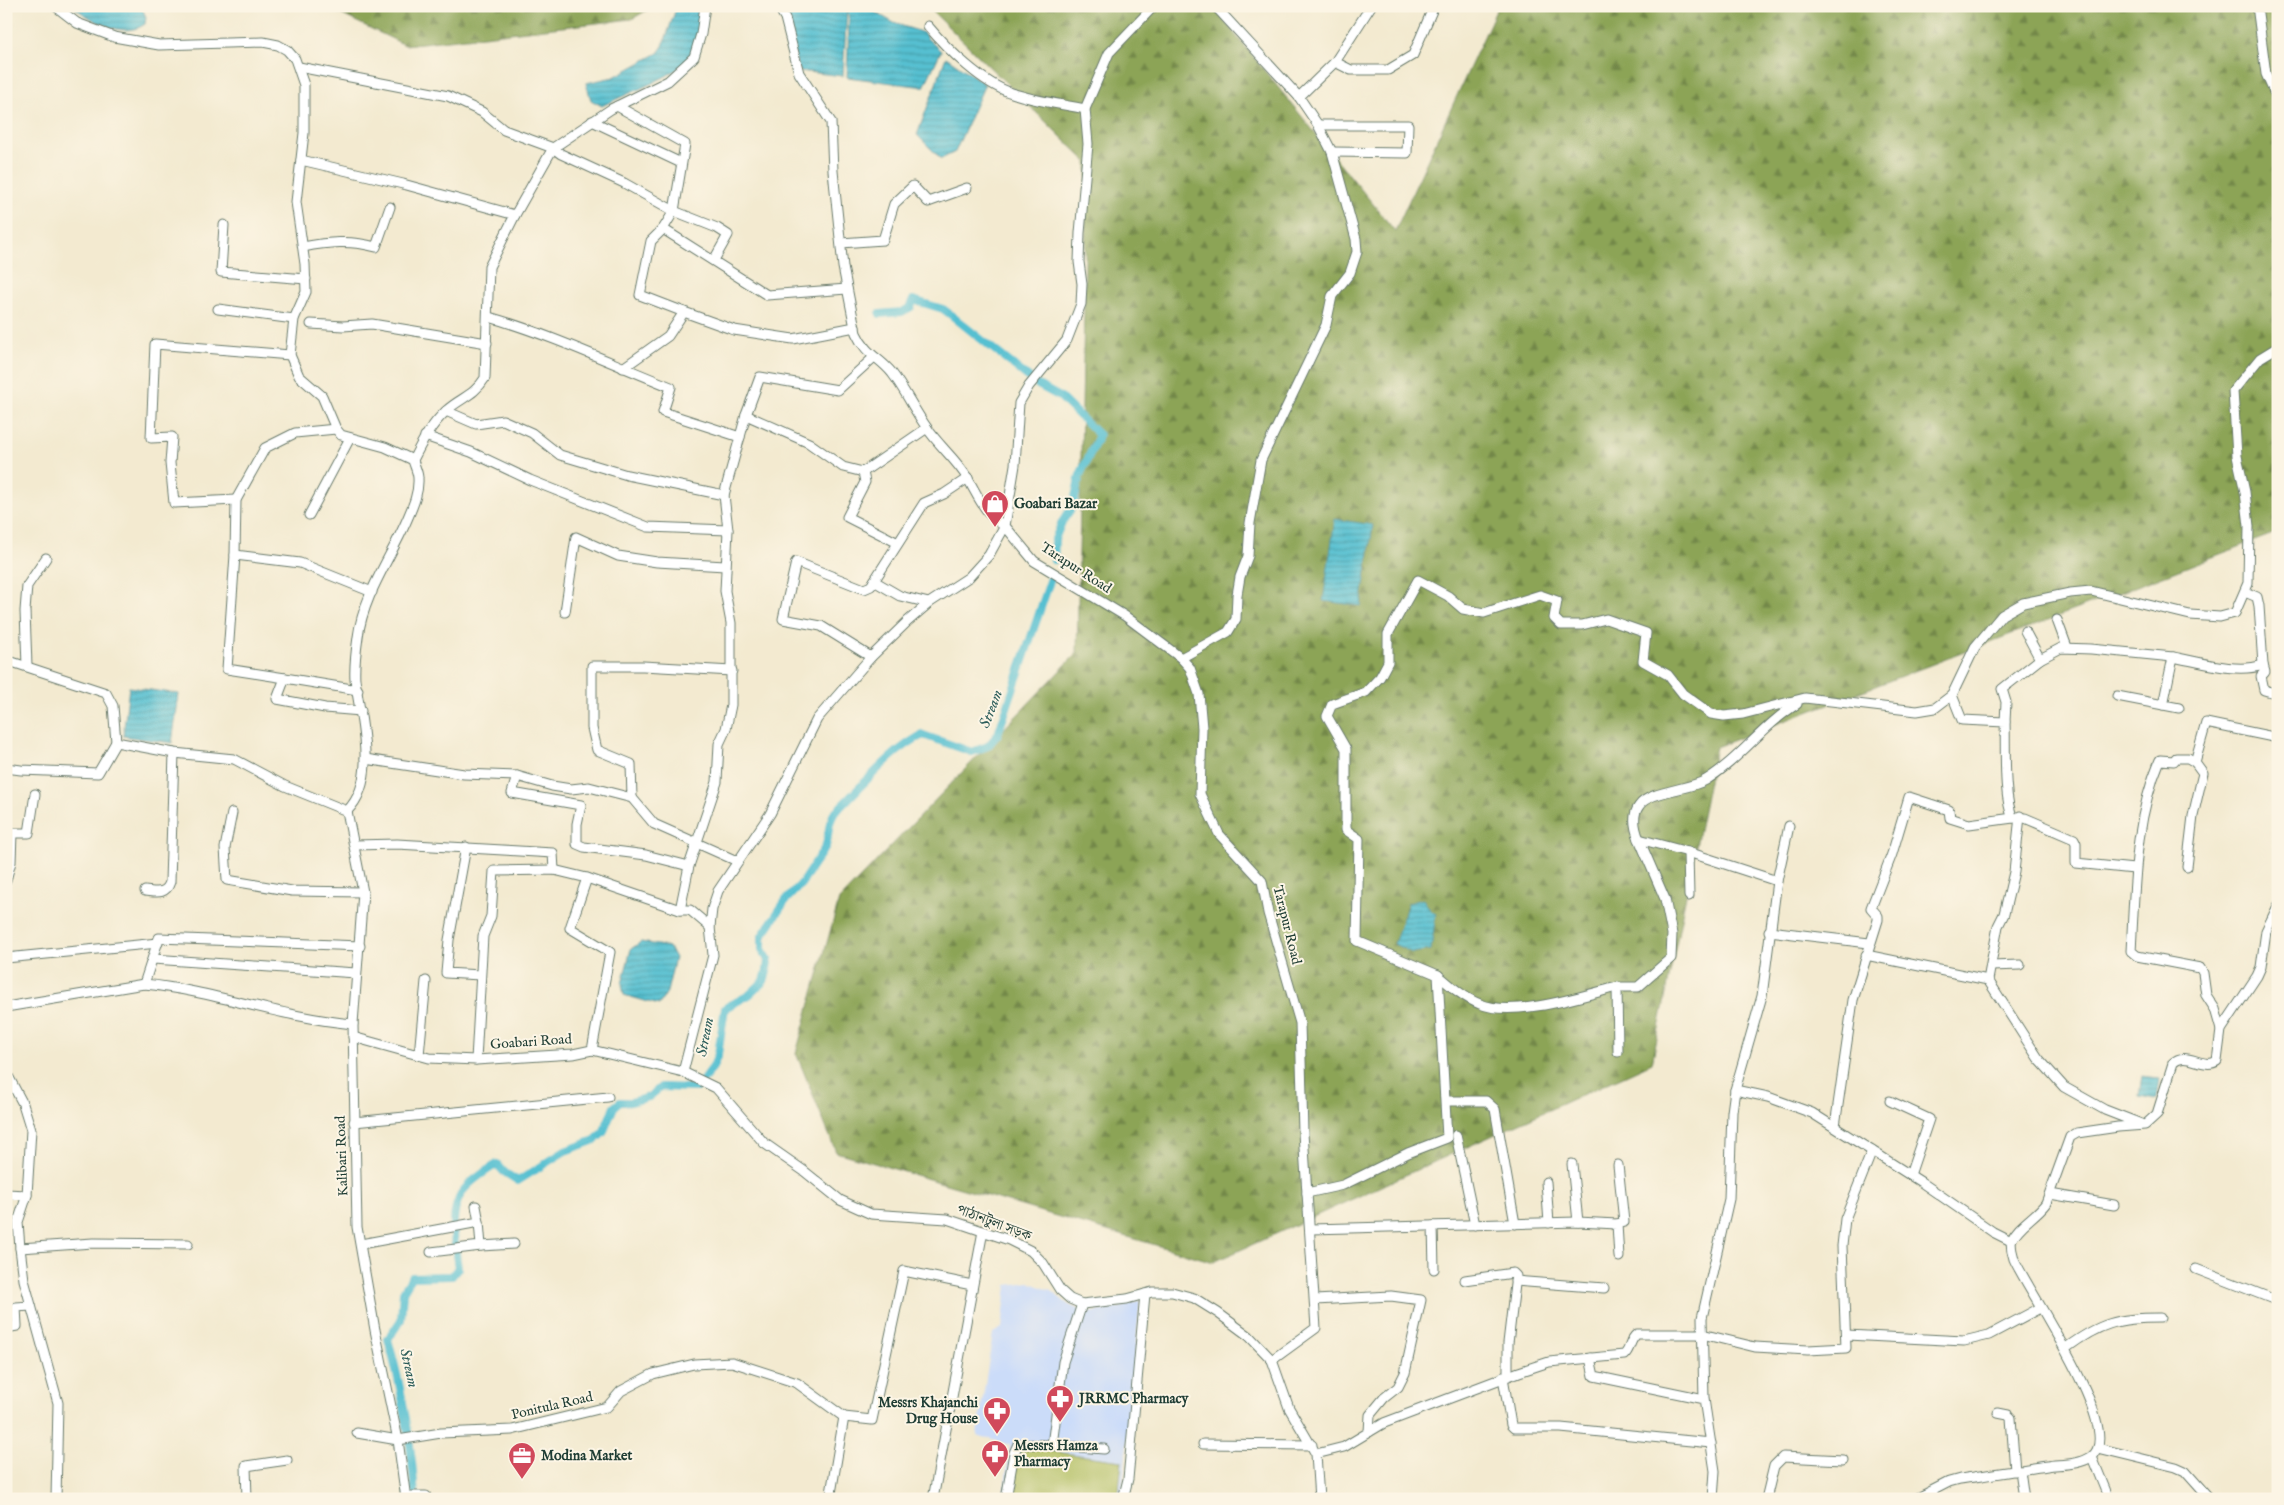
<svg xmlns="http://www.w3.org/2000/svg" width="2284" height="1505" font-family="'IM FELL English','Noto Serif Bengali',serif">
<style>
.built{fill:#cbdcf9}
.forest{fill:url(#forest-firs);stroke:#567045}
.park{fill:#b0bd5f;stroke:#687d4a}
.water{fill:url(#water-rules);stroke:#3a7e82}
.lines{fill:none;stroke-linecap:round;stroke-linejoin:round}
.canal{stroke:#56c0d1;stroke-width:8}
.minor-casing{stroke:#697a6b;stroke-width:11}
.minor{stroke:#fff;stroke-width:9}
.labels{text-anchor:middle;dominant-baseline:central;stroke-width:4;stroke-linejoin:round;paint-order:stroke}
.poi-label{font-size:14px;font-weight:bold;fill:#1f3d34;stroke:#fcf5e5;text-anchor:start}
.street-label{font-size:14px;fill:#1f3d34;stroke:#fcf5e5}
.water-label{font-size:15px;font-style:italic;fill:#2d5e5b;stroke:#fcf5e5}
</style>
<defs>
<pattern id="forest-firs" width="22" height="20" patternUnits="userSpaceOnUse" patternTransform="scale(1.25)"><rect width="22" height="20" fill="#8ca456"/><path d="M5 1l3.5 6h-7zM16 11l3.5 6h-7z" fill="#728748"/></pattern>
<pattern id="water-rules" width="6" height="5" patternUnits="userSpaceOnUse" patternTransform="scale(1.25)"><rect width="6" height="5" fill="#56c0d1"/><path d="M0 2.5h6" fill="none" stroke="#479daa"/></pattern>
</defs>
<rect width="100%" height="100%" fill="#fcf5e5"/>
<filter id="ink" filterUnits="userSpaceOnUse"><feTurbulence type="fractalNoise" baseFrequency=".02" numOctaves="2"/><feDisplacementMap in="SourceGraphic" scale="10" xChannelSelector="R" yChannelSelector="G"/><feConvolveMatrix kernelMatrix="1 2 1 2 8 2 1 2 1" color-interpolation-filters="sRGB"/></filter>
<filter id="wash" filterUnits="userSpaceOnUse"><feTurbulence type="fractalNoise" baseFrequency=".0096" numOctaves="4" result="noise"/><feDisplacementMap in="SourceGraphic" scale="20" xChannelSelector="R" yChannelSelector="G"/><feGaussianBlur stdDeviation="1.12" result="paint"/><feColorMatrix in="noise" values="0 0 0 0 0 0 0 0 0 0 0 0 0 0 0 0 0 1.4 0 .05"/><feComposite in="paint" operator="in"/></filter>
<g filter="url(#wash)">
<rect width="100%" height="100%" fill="#f3ead0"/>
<polygon class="built" points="1029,1282 1051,1291 1069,1305 1087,1313 1122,1307 1140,1300 1122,1499 1003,1499 1010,1445 977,1435 993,1333 1002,1328 1007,1285"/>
<g class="forest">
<polygon points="324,6 654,6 632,19 405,45"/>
<polygon points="927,6 1212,6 1395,231 1498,6 2278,6 2278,532 1716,747 1652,1063 1214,1262 836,1152 796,1053 839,900 1077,653 1087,162"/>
</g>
<polygon class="park" points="1021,1447 1122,1461 1118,1499 1009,1499"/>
<g class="water">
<path d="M72,6H141L146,17L145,24C122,40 92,20 72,6Z"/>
<path d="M677,6H704C701,23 697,43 689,58C679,75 621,96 602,106L591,100L586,83L614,77L658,53L663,46Z"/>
<polygon points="781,6 854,6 873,11 894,23 924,33 927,38 941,51 924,87 847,77 849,19 847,8 843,76 799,71"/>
<polygon points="946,57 985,84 955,152 941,159 917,135"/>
<polygon points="1335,519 1373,525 1361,606 1323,601"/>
<polygon points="129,687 179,694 172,743 123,736"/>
<polygon points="1423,899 1431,911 1436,914 1431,950 1412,953 1394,944 1408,903"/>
<polygon points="641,942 669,947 675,958 667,992 659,1005 624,995 622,984 631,949"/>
<polygon points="2142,1076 2159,1078 2156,1100 2139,1097"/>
</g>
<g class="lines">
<g class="canal">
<polyline points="880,314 902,312 911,307 913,300 943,309 951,315 1038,385 1060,397 1099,435 1080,475 1073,506 1062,522 1055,539 1054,560"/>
<path d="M415,1499C412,1443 403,1393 388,1339L401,1320L403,1292L412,1277L452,1276L458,1268C455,1244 448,1213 463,1191C471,1180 486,1171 497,1164L504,1172L518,1181L565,1151L595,1140L603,1133L614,1107L620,1102H631L649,1097L661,1087L697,1088L713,1067L718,1054L725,1008L749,995L764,981L767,971L768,960L762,949V936L786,900L801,884L826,846L830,823L834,813C859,790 893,748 923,735L972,752L988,746L998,734L1051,578"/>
</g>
</g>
</g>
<g filter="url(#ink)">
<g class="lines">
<defs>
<g id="minor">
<path d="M55,6L77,23L114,37L159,45L263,42L278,45L287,50L295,59L304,85V133L296,202L305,264L306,292L294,319L290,355L299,376L322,396L336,429L341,435L385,447L413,460C414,465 418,472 418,478C419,494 412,508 406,522C390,559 363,596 358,637C356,651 354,666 355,679C360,718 379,780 347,811"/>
<polyline points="1154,6 1109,53 1085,109 1088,144 1080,233 1079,262 1082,284 1081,304 1067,340 1029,386 1019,403 1015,465 1005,526 1034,561 1125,616 1181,658 1190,668 1199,694 1202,728 1200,794 1219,834 1262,881 1268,913 1300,1023 1303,1133 1316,1328 1272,1360"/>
<polyline points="1215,6 1299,97 1335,62 1371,6"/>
<polyline points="2257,6 2266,74 2278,101"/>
<path d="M928,26C947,49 983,84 1012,93C1035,101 1061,104 1085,109"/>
<polyline points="1335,62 1351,70 1388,70 1413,55 1434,6"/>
<polyline points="299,67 448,96 482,112 504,130 553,148 561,154 624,183 674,211 717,228 728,235 714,260"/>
<polyline points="617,106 685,144 674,211 663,229 651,241 640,295 684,312"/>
<polyline points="592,121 681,163"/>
<polyline points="1318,125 1408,125 1407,153 1332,152"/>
<polyline points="301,160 403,184 515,215"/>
<polyline points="224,225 221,272 306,279"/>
<polyline points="663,229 767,295 847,289"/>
<polyline points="841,243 883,240 894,204 913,186 928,202 967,188"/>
<path d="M303,247C328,242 351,240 376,247L390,207"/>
<polyline points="218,309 294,319"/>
<path d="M489,317C552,335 610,363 671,387L663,412L740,437"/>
<polyline points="311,324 343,326 372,324 487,343"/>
<polyline points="623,368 668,336 684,312 734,330 793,339 855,327"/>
<polyline points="446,411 476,424 503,420 532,433 560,455 627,475 724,495"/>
<polyline points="746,415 760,377 838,390 873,358"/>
<polyline points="336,429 295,433 265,448 236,500 235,555 227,669 285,678 277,699 325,708 361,711"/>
<polyline points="425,436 471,452 530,480 648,527 728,530"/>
<path d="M413,460C422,442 431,425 446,411C460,398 474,396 485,378L489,267L515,215L553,148L611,109L668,81L694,57L701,34L705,6"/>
<polyline points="863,472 865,482 847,517 898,543"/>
<polyline points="236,500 174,503 170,463 172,437 151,438 155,344 290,355"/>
<polyline points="309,515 350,438"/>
<polyline points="235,555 300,563 372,592"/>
<polyline points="874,581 924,503 944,494 968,478"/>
<polyline points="2245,592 2257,597 2259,606 2263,665"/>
<polyline points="565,612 576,537 618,556 657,562 725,566"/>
<polyline points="2057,620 2067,647"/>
<polyline points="2025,631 2040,659"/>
<polyline points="871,657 821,626 783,619 796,562 864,589 871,586 874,581 900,596 929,603"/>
<polyline points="1181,658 1228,632 1236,619 1237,595 1240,577 1248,556 1250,523 1261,460 1326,325 1332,296 1350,273 1357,252 1356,239 1332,152 1318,125 1299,97"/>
<polyline points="6,660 106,693 113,706 116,742 174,753 234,759 285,786 347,811"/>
<polyline points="27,666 25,611 27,586 46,558"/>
<polyline points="285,678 358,690"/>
<path d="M1952,695L1962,720L2005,722C2006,746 2003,798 2013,818H2025L2074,839L2076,843V863L2134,869"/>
<polyline points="2117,696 2179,708"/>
<path d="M2163,705L2173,657C2200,662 2237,674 2263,665L2265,672L2261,676L2264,690L2278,694"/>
<polyline points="2005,722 2006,702 2002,689 2040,659 2061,648 2091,649 2173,657"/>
<polyline points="365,759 464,774 517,776 552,786 571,789 589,787 632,798 654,824 737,861"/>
<path d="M2195,762L2188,758H2176L2174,761L2160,760C2134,821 2135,886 2131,951L2137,956L2200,968L2203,973L2206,995L2215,1009L2221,1030"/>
<polyline points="6,768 21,770 98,773 116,742"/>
<polyline points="517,776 512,793 581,805 577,824 577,844 584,847 646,855 689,866"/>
<polyline points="632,798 631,764 597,750 592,728 592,666 643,666 732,671"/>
<polyline points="347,811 363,892 353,1024 357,1227 375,1330 398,1440 406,1499"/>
<polyline points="232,813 225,848 227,880 292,891 363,892"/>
<polyline points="2020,816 2014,872 2004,914 1998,926 1988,980 2038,1058 2064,1087 2105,1110 2141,1124"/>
<path d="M1639,839C1635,829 1632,815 1639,806C1648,791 1689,790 1706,780C1740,759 1763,725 1797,704"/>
<polyline points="355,845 397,844 553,853 554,870"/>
<polyline points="466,847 449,940 446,973 480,975"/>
<polyline points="2187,867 2193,816 2203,773 2195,762 2206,723 2278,738"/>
<polyline points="587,878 570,928 610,952 592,1050"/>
<polyline points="6,880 11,862 12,833 29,833 35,794"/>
<path d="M145,891C156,892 166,895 170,882L174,753"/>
<polyline points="1689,896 1688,852 1777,881"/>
<polyline points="680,910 689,866 717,782 719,744 726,729 731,705 731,623 725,591 728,530 724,495 746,415 809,443 843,467 863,472 927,428"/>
<polyline points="1769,931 1869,943"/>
<polyline points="1866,955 1988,980"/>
<polyline points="6,958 158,943"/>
<polyline points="153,959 356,973"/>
<polyline points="1991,966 2020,965"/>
<path d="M1438,975C1451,986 1464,998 1480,1004C1514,1018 1582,996 1617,987"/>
<polyline points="144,984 159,938 360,946"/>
<path d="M6,1007L144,984C215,991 282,1018 353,1024"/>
<polyline points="353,1037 429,1058 476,1060 573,1054 592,1050 683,1072 716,1088 764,1143 804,1171 840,1200 871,1214 947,1219 1009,1240 1031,1251 1043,1263 1060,1290 1070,1299 1082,1304 1127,1299 1152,1292 1172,1292 1194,1298 1218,1313 1249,1336 1272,1360 1289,1408 1316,1454 1319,1499"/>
<polyline points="1618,1052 1617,987 1638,987 1671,958 1672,934 1665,899 1639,839 1688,852"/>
<polyline points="419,1055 426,981"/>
<polyline points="476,1060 483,936 491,916 494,871 554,870 587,878 680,910 690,910 710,927"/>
<polyline points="6,1072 23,1104 31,1130 27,1195 18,1222 20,1248 24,1280 58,1403 56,1499"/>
<path d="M683,1072L713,955L710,927L712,909L718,891L770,814L817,719L871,657L908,621L929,603L969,577L989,555L1005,526C986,516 979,498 968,479C957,460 939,446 927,428C914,410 905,390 892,373C879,357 866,355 856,333L843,267L833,171L831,122L799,73L785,18L778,6"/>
<polyline points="1735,1090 1768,1097 1812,1113 1921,1182 1993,1232 2011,1241"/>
<polyline points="1446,1101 1486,1101 1495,1109 1515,1224"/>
<polyline points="1890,1101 1929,1119 1910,1175"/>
<polyline points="354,1122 608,1097"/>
<polyline points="1835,1126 1853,1000 1878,920 1878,916 1871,908 1892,854 1909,797 1949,810 1950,818 1969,824 2013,818"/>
<polyline points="1456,1135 1475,1225"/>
<polyline points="1572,1164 1578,1222"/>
<polyline points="1546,1182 1549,1223"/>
<polyline points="1307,1193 1343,1185 1408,1153 1447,1138 1438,975 1357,941 1359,839 1346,830 1346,749 1327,716 1332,704 1366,692 1380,677 1388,662 1388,634 1418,580 1448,596 1463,609 1484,613 1540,595 1557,601 1554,618 1561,625 1582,625 1606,619 1646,633 1643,661 1668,675 1683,694 1711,714 1724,716 1743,714 1805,698 1917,711 1935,708 1952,695 1975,647 2002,615 2023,603 2070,593 2091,591 2190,615 2220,617 2235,613 2248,583 2249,526 2245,492 2237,456 2233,391 2260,358 2278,347"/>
<polyline points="6,1194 27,1195"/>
<polyline points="2050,1194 2114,1205"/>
<polyline points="1617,1224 1624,1222 1618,1165"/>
<polyline points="1433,1226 1434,1269"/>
<polyline points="1311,1229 1578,1222 1617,1224 1619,1257"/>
<polyline points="361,1244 479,1222 476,1206"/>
<polyline points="481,1246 514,1244"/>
<polyline points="20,1248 93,1243 188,1244"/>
<polyline points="431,1252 481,1246 479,1222"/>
<polyline points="2196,1269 2278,1301"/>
<polyline points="1465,1280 1513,1273 1516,1276 1508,1343 1508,1375"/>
<polyline points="1515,1281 1604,1288"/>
<polyline points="1315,1300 1391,1296 1421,1300 1405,1373 1398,1387 1384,1398 1370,1415 1369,1432"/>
<polyline points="6,1328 17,1326 16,1307 31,1306"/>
<polyline points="1847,1335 1964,1341 1989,1335 2040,1308"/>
<path d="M2066,1348C2100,1323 2118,1318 2160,1318"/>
<polyline points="1590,1358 1594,1376 1704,1399"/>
<polyline points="1503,1377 1511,1425 1514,1428 1561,1428 1711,1443"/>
<polyline points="1998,1413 2008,1415 2011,1418 2015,1471"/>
<polyline points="844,1417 872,1420 904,1271 972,1285"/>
<polyline points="357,1433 398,1440 441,1433 512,1430 607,1407 621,1391 653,1374 694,1364 732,1362 797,1383 844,1417"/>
<polyline points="1203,1444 1312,1445"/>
<polyline points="1052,1445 1104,1449"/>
<polyline points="2098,1448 2176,1467 2185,1471 2210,1499"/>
<path d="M1316,1454L1344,1447L1384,1423L1519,1372L1549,1362L1624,1355C1631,1349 1629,1340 1637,1334H1702L1755,1347L1808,1350L1846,1348L1842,1246L1845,1219L1872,1151"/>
<polyline points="2092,1457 2109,1499"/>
<polyline points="2020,1470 2024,1499"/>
<polyline points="405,1496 426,1496"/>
<polyline points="247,1499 246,1466 287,1460"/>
<polyline points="830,1499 844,1417"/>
<polyline points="933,1499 983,1231"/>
<polyline points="1006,1499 1014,1453 1018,1444 1052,1445 1063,1362 1082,1304"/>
<polyline points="1123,1499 1128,1479 1145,1294"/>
<polyline points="1713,1499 1715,1471 1704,1399 1702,1318 1729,1199 1732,1112 1735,1090 1762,996 1777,881 1789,826"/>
<polyline points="1766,1499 1774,1466 1783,1457 1843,1460"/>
<path d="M1916,1499L1949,1482L1960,1479C1989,1475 2018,1470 2047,1466C2061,1464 2079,1465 2091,1457C2128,1434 2026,1288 2014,1259C2012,1253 2011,1247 2011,1241C2018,1225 2036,1217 2046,1203L2070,1137L2077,1133L2118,1127L2145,1125L2157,1114L2173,1063C2186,1050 2203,1070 2217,1061L2221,1030L2257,976L2261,967L2266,931L2278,906"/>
</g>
</defs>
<use href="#minor" class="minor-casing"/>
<use href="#minor" class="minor"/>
</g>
</g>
<defs>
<symbol id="shop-pin" viewBox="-11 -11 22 30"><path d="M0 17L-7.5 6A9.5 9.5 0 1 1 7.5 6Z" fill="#d1495b" stroke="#fcf5e5"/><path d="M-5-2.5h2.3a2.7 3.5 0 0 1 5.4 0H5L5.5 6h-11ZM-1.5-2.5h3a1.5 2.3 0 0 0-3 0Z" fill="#fff"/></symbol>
<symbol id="pharmacy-pin" viewBox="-11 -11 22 30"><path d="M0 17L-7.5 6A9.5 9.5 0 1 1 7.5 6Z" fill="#d1495b" stroke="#fcf5e5"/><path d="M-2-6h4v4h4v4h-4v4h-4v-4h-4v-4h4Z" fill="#fff"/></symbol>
<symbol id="office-pin" viewBox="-11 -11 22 30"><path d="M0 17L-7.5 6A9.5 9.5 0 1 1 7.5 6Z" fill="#d1495b" stroke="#fcf5e5"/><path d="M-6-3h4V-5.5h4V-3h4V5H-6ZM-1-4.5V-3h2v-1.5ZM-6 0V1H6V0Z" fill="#fff"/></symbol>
</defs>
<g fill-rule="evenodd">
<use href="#shop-pin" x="979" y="488" width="32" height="43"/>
<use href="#pharmacy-pin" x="1044" y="1383" width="32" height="43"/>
<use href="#pharmacy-pin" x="981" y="1395" width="32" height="43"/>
<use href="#pharmacy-pin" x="979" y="1438" width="32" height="43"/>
<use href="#office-pin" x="506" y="1440" width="32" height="43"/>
</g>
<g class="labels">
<g class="poi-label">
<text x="1014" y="504">Goabari Bazar</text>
<text x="1079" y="1399">JRRMC Pharmacy</text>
<text x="978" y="1403" text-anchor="end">Messrs Khajanchi<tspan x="978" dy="16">Drug House</tspan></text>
<text x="1014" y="1446">Messrs Hamza<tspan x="1014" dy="16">Pharmacy</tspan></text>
<text x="541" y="1456">Modina Market</text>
</g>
<g class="street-label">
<text transform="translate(1076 568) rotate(33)">Tarapur Road</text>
<text transform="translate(1287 925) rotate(76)">Tarapur Road</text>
<text transform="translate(531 1042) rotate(-4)">Goabari Road</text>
<text transform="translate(342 1156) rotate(-92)">Kalibari Road</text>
<text transform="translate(994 1223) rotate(21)">পাঠানটুলা সড়ক</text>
<text transform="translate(552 1406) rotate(-13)">Ponitula Road</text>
</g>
<g class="water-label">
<text transform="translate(991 709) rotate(-69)">Stream</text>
<text transform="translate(705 1037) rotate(-79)">Stream</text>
<text transform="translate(409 1368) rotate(77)">Stream</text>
</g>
</g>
<rect width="2284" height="1505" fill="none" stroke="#fcf5e5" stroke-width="25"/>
</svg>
